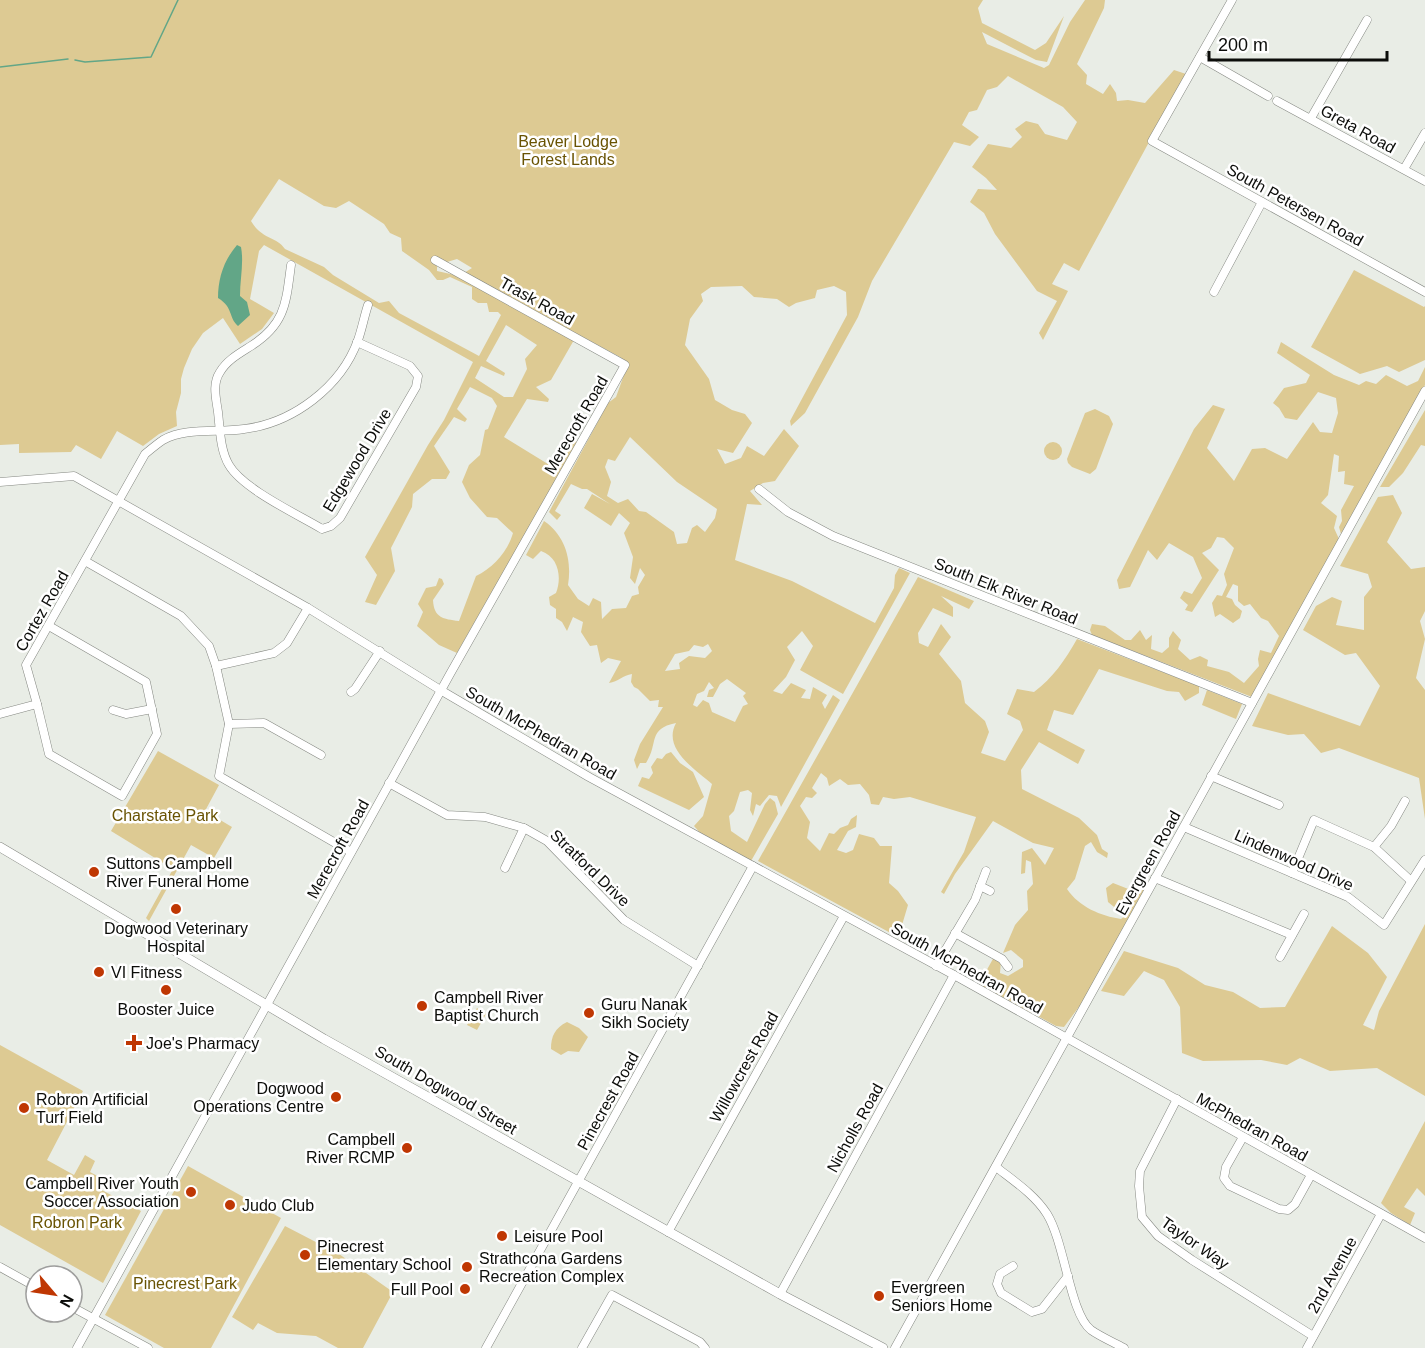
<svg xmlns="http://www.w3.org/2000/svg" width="1425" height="1348" font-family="Helvetica,sans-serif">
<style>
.green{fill:#ddca93;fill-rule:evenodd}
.water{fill:#62a687}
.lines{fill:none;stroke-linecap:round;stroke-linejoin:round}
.stream{stroke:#62a687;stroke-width:1.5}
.minor-casing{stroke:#858882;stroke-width:9}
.major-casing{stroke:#858882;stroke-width:10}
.minor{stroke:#fff;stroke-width:8}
.major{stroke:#fff;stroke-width:9}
.poi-dot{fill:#bf3703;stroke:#fff;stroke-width:2}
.labels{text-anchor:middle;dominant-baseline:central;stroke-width:5;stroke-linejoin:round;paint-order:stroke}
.street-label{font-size:16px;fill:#0c0d0a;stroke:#fff}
.park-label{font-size:16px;fill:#695303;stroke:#fff}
.poi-label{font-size:16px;fill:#0c0d0a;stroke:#fff;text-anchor:start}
</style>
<rect width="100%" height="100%" fill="#e9ede6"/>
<g class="green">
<path d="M0,0H983L978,8L982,23L1035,50L1046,43L1064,16L1047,62L1036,60L982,32L987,44L1044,68L1049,65L1070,22L1085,0H1105L1104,8L1077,64L1087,75L1086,84L1103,94L1110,84L1116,93L1117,101L1128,100L1145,103L1174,70L1186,74L1079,271L1064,263L1052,284L1068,291L1043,340L1039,333L1057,301L1037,291L995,234L984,213L970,202L978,189L997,190L986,178L972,167L988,144L1011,148L1022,137L1015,129L1026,121L1038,124L1045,134L1067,140L1077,122L1063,107L1008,76L997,87L987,90L977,110L969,112L962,125L979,137L970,146L954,142L872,281L858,317L805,413L791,426L790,421L847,315L846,292L834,286L817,290L815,298L796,303L789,307L777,299L754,297L742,286L711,287L701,294L703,301L690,319L685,345L709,379L715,400L732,410L745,414L752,423L733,453L717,449L725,464L741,458L747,446L764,456L784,429L799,446L775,481L763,483L750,491L762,505L747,504L735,560L792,581L875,623L894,588L895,575L899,568L910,573L843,694L800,670L813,646L802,631L787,647L795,660L786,677L773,691L782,694L791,683L806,690L801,698L810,699L813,687L827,695L822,703L825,709L833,695L840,700L781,807L777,796L769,795L760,806L756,804L753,816L750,810L752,793L748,790L740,792L734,811L729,816L731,831L747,842L765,804L770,798L775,802L778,814L751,861L702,835L694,826L703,816L712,784C695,769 662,749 676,723C647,729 659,743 646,763H640L637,769L634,760L640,744L663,707H658L659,700L650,701L638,689L634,687L631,682L632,674C623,675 618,682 609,683L621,661L608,658L601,663L597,645L590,646L581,632L583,622L573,617L567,631L562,622L556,618V609L550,605L549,597L556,593C562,578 559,557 541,551L533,559L526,555L544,521C566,536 572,561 568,585L578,599L589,606L593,598L601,602L602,619L612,609L626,608L632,596L639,594L638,587L645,575L640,568L635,584L630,578L633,557L624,533L630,523L619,513L611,526L584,508L592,494L610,504L587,489H582L571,484L555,511L561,515L557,520L549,512L608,403L616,397L628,364L620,357L464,273L472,268L457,259L437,265V271L455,275L574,340L551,380L536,387L549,399L548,402L527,399L504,437L556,469C564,456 563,451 568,438H574L577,443L457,653L439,645L417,626L423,612L418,604L426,588L436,586L439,578L442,579L444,584L433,600C434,618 443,619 459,621L476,576C493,568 508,551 513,533L497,518L487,517L470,498L462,482L469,465L480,455L485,430L488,429L497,406L492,398L470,387L457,409L467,419L465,422L454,417L434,446L450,472L446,479H432L413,494L412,507L391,548L395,571L376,605L365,602L377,575L365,557L428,445L444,420L473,362L264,245L259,251L250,299L274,313L262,329L240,344L223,318L203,333L192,349L184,368L181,379V393L176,412L177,426L159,434L143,446L117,431L101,459L76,445L71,452L19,453V444L0,445ZM279,179L324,206L336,208L349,201L384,224L390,233L401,238L402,251L429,270L437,280H443L450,277L472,287V299L478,303H487L489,312H498L501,315L479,356L399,313L389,301L379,303L333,275L324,267L285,249C276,236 262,240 251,221ZM506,325L537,345L525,359L527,369L513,397H504L475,378L481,366L504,376L505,373L486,361ZM630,437L677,482L717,509L715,518L705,532L697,525L692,528L687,543L677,544L674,532L646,512L639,511L628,499L618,503L607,496L611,482L605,467L608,459L615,461ZM708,644L712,651L705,658L689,656L679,663L680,669L665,671L675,654L689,651L694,645L703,647ZM727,679L746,693L743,696L748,704L743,706L735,722L712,712L709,703L703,700L697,707L693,705L697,694L704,691L709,682L714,688L709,690L707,697H713L720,684Z"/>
<polygon points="1354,270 1424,307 1425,306 1425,360 1399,372 1387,366 1360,374 1311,347"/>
<polygon points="1281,342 1334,375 1359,385 1366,381 1376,384 1386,375 1407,386 1418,381 1425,367 1425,385 1341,534 1339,527 1342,521 1341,510 1354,486 1344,484 1345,471 1338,472 1339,456 1334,454 1328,495 1321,503 1337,516 1334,528 1339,539 1252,697 1092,635 1090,630 1092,624 1105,626 1125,640 1131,640 1140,630 1146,640 1152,635 1151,649 1162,653 1169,647 1169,638 1173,631 1181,640 1178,649 1190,660 1200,656 1208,660 1207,666 1229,672 1244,683 1259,666 1258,659 1260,650 1271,653 1279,636 1268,621 1261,618 1250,604 1244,606 1238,601 1238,586 1233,584 1226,597 1232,599 1235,605 1242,611 1240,618 1233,623 1220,614 1215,617 1212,603 1217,595 1222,596 1227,585 1224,574 1234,548 1224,538 1217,537 1211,548 1202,553 1219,570 1192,612 1185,610 1188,605 1180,598 1184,591 1192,594 1202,578 1193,557 1169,543 1157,560 1148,550 1130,587 1119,589 1117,580 1194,429 1213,405 1225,409 1207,448 1234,481 1252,449 1265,448 1287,459 1313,422 1320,432 1332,433 1338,413 1336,398 1318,392 1297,420 1285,418 1279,408 1273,403 1284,388 1306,383 1310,375 1277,353"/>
<polygon points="1095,409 1109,416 1113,424 1096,469 1090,474 1072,467 1068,463 1067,459 1085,413"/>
<polygon points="1425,410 1425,446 1421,445 1403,473 1389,487 1380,487"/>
<circle cx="1053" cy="451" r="9"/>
<polygon points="1393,495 1402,513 1387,542 1411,569 1425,567 1425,611 1420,621 1425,639 1416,678 1425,690 1425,819 1419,778 1339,748 1321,753 1304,734 1288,735 1252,726 1268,693 1360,726 1380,686 1356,653 1345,655 1303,630 1316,606 1332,597 1342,601 1336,625 1364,630 1364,597 1372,587 1368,574 1340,566 1378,497"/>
<path d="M918,577L974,601L969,609L941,596L953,607V617L933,608L918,633L919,643L928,647L941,624L951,637L939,654L961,681L965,703L985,721L989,732L981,753L1005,761L1023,730L1020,721L1007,714L1017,689L1034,692C1053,678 1065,660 1077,639L1199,686V693L1185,701L1179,692L1167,691L1099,669L1073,715L1054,710L1047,730L1085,750L1078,764L1039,742L1021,770L1022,789L1079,818L1097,835L1102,849L1108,853L1107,858L1097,852L1091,842L1085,846L1075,879L1067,889C1079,907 1101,916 1121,919L1125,916L1108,902L1106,888L1113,883L1136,892L1141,885L1146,887L1087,996L1064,1027L1056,1026L979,984L994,957L1001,961L1000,973L1008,976L1023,967V960L1011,950L1003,953L1015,925L1028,910L1027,891L1033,884L1031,862L1026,860L1025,873L1021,874L1022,852L1032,848L1045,865L1054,848L1033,843L993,821L955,874L944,894L941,892L964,852L976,817L910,797L894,799L883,797L879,805L871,804L869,795L860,784L848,785L840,779L829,786L827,778L821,773L812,788L817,793L812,798L806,797L800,806L810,822L807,838L820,851L829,833L834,834L840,828L848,825L851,819L857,815L856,827L848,831L837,850L846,853L853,850L859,834L874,838L880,846H892L889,883L898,891L908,905L902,925L909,943L758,861Z"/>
<polygon points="1207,690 1242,704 1236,719 1202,705"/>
<polygon points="158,751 219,785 205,811 232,827 214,858 191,845 149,921 146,918 173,869 111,831"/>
<polygon points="671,752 680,763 693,772 704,797 689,810 638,786 642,777 649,779 653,773 651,767 657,758 662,759 666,754"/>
<polygon points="1425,924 1425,1096 1377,1068 1330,1071 1300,1058 1287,1065 1261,1060 1203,1061 1182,1053 1180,1007 1164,980 1144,971 1124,996 1101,991 1124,951 1178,968 1205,985 1233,992 1260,1008 1285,1007 1332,926 1368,953 1387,977 1363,1025 1374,1030 1379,1011"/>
<polygon points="477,1008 486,1014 477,1030 467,1025"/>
<path d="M567,1022L579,1028L588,1037L579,1052L568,1051L561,1055L551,1049C551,1036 555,1028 567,1022Z"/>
<polygon points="0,1045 83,1091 47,1160 74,1175 85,1155 95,1161 90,1172 103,1179 98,1188 141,1211 103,1283 0,1225"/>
<polygon points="1425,1121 1425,1196 1417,1188 1404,1207 1415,1213 1410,1225 1391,1213 1381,1203"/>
<polygon points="188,1166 281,1218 211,1348 164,1348 105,1315"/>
<polygon points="285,1226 339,1254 393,1292 363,1348 338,1348 316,1336 277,1333 258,1323 253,1330 232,1317"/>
</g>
<path class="water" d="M237,245L241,247C244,263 240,279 240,296L247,302L250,315L238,326C228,317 234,308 218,298C218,278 224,260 237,245Z"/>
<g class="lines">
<g class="stream">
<polyline points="75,60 85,62 151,57 178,0"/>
<polyline points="0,67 68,59"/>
</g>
<defs>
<g id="minor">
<polyline points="1232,0 1152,141 1425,292"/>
<polyline points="1200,57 1268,96"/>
<polyline points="1277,101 1425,181"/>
<polyline points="1311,118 1367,20"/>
<polyline points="1404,169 1425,133"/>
<path d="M291,265C286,302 286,324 251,346C240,353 227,360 220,372C212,384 216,398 218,412C220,429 220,450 229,465C243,489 297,514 322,529L331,526L340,518L416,387L418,376L410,366L357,342"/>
<polyline points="1214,292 1262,202"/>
<polyline points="0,482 74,476 308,608 442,691 589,777 954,975 1425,1238"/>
<polyline points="759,489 788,512 833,536 1252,703"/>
<polyline points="85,561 181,616 209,646 216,666 229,724 219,776 351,852"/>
<polyline points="216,666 274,653 287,643 308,608"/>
<polyline points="351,692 355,689 380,651"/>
<polyline points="37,704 49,754 122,796 157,734 146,682 49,626"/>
<polyline points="113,710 126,714 152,709"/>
<path d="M0,714L37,704L26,665L145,454C151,449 157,444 163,440C186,427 219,433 244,429C293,423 341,387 358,340C362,329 364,317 368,305"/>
<polyline points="229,724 264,723 321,755"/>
<polyline points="1211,776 1279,805"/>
<polyline points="389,783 447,815 485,817 524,828 547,841 624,920 698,966"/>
<polyline points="1184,827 1348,897 1384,925 1425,860"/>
<polyline points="1374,847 1391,826 1405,801"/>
<polyline points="505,868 524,828"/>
<polyline points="1292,873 1314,820 1374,847 1410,880"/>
<polyline points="1155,878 1292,935"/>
<polyline points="980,886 990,891"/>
<polyline points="955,933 1002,959 1008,967"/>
<polyline points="1280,957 1304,914"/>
<polyline points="936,966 975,900 986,871"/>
<polyline points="1177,1099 1140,1171 1139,1186 1142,1217 1158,1236 1192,1260 1313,1336"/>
<polyline points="1243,1137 1226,1167 1224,1178 1230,1186 1279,1209 1288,1210 1295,1204 1311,1175"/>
<path d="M996,1167C1014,1181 1035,1195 1047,1214C1065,1243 1070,1314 1091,1330C1101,1337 1113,1342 1124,1348"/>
<polyline points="668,1232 844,916"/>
<polyline points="1013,1266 1000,1274 997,1284 1001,1293 1032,1312 1042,1309 1068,1276"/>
<polyline points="0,1267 36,1287"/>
<polyline points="780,1294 954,975"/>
<polyline points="72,1307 148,1348"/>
<polyline points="77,1348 450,674 625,365 435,260"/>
<polyline points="486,1348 753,866"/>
<polyline points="582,1348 612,1295 700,1342 705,1348"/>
<polyline points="895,1348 1425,391"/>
<polyline points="1307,1348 1381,1214"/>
</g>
<polyline id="major" points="0,847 324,1039 780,1294 883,1348"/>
</defs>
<use href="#minor" class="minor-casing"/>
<use href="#major" class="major-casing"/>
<use href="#minor" class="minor"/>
<use href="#major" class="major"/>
</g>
<g class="poi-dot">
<circle cx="94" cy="872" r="6"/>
<circle cx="176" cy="909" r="6"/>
<circle cx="99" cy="972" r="6"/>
<circle cx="166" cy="990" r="6"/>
<circle cx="422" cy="1006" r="6"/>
<circle cx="589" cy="1013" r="6"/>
<path d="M131 1034h6v6h6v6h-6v6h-6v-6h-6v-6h6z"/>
<circle cx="336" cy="1097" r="6"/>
<circle cx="24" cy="1108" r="6"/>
<circle cx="407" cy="1148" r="6"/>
<circle cx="191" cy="1192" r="6"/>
<circle cx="230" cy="1205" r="6"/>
<circle cx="502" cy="1236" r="6"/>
<circle cx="305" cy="1255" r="6"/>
<circle cx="467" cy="1267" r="6"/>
<circle cx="465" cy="1289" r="6"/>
<circle cx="879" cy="1296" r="6"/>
</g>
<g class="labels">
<g class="street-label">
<text transform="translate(1358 129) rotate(29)">Greta Road</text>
<text transform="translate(1295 205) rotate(29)">South Petersen Road</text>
<text transform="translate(537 301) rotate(29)">Trask Road</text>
<text transform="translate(576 425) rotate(-60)">Merecroft Road</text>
<text transform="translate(357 460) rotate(-59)">Edgewood Drive</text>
<text transform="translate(1006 591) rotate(22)">South Elk River Road</text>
<text transform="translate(42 611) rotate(-60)">Cortez Road</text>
<text transform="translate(541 733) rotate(30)">South McPhedran Road</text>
<text transform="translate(338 849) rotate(-61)">Merecroft Road</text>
<text transform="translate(1294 860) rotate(24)">Lindenwood Drive</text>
<text transform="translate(1148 863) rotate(-61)">Evergreen Road</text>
<text transform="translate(590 868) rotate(44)">Stratford Drive</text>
<text transform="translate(967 968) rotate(29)">South McPhedran Road</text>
<text transform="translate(744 1067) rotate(-61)">Willowcrest Road</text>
<text transform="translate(446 1090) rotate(30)">South Dogwood Street</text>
<text transform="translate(608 1101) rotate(-61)">Pinecrest Road</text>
<text transform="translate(1252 1127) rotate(29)">McPhedran Road</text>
<text transform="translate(855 1128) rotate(-61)">Nicholls Road</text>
<text transform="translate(1195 1243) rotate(35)">Taylor Way</text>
<text transform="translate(1332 1275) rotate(-61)">2nd Avenue</text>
</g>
<g class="park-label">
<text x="568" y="141">Beaver Lodge<tspan x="568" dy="18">Forest Lands</tspan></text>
<text x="165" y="815">Charstate Park</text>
<text x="77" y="1222">Robron Park</text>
<text x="185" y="1283">Pinecrest Park</text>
</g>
<g class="poi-label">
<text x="106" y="863">Suttons Campbell<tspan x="106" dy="18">River Funeral Home</tspan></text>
<text x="176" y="928" text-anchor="middle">Dogwood Veterinary<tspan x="176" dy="18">Hospital</tspan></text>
<text x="111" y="972">VI Fitness</text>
<text x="434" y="997">Campbell River<tspan x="434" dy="18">Baptist Church</tspan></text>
<text x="601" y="1004">Guru Nanak<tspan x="601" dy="18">Sikh Society</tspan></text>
<text x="166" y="1009" text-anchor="middle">Booster Juice</text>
<text x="146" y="1043">Joe's Pharmacy</text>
<text x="324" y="1088" text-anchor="end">Dogwood<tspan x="324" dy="18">Operations Centre</tspan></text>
<text x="36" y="1099">Robron Artificial<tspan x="36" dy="18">Turf Field</tspan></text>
<text x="395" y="1139" text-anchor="end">Campbell<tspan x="395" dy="18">River RCMP</tspan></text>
<text x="179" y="1183" text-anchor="end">Campbell River Youth<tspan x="179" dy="18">Soccer Association</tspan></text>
<text x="242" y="1205">Judo Club</text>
<text x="514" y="1236">Leisure Pool</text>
<text x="317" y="1246">Pinecrest<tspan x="317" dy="18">Elementary School</tspan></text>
<text x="479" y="1258">Strathcona Gardens<tspan x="479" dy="18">Recreation Complex</tspan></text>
<text x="891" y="1287">Evergreen<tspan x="891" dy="18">Seniors Home</tspan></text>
<text x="453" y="1289" text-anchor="end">Full Pool</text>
</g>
</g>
<g transform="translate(54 1294) rotate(119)"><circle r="28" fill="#ffffff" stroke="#9e9e9d" stroke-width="1.5"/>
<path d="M0-4.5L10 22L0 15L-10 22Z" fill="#bf3703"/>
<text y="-9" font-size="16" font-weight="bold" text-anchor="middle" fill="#0c0d0a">N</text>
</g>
<path d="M1209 51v9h178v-9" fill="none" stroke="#0c0d0a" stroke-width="3"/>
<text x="1218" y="51" font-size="18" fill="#0c0d0a" stroke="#ffffff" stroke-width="4.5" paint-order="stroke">200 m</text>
</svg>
